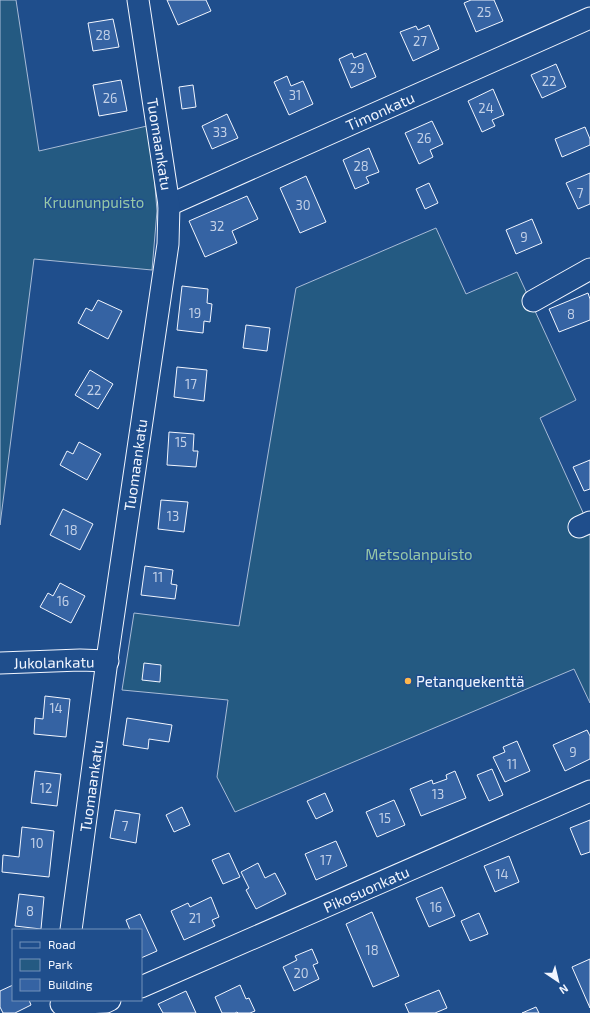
<svg xmlns="http://www.w3.org/2000/svg" width="590" height="1013" font-family="'Exo 2',sans-serif">
<style>
.green{fill:#245a82;stroke:#a8bbd7}
.building{fill:#3563a3;stroke:#f2f6ff}
.lines{fill:none;stroke-linecap:round;stroke-linejoin:round}
.minor-casing{stroke:#f2f6ff;stroke-width:23}
.minor{stroke:#1f4e8c;stroke-width:21}
.poi-dot{fill:#ffb74d;stroke:#1f4e8c;stroke-width:1.5}
.labels{text-anchor:middle;dominant-baseline:central;stroke-width:3;stroke-linejoin:round;paint-order:stroke}
.number-label{font-size:13px;fill:#c3d1e8}
.street-label{font-size:15px;fill:#f2f6ff;stroke:#1f4e8c}
.park-label{font-size:15px;fill:#97c8a6;stroke:#1f4e8c}
.poi-label{font-size:15px;fill:#f2f6ff;stroke:#1f4e8c;text-anchor:start}
</style>
<rect width="100%" height="100%" fill="#1f4e8c"/>
<g class="green">
<polygon points="0,0 16,0 39,151 147,126 154,174 157,211 152,270 34,259 0,525"/>
<polygon points="436,228 466,294 517,272 576,400 540,418 590,528 590,703 574,669 235,812 217,777 228,700 122,690 134,613 239,626 296,288"/>
</g>
<g class="building">
<polygon points="167,0 206,0 211,11 178,25"/>
<polygon points="471,0 494,0 503,21 476,32 464,3"/>
<polygon points="113,19 119,47 93,51 88,23"/>
<polygon points="429,25 439,49 413,61 400,32 416,26 418,30"/>
<polygon points="352,53 354,58 366,53 376,77 351,88 339,59"/>
<polygon points="556,64 566,87 542,98 531,75"/>
<polygon points="287,76 291,86 303,81 313,104 289,115 274,82"/>
<polygon points="121,80 127,111 99,116 93,85"/>
<polygon points="193,85 196,107 182,109 179,87"/>
<polygon points="493,89 504,115 492,120 495,126 482,132 468,101"/>
<polygon points="227,114 238,138 212,149 202,126"/>
<polygon points="432,121 443,144 430,150 433,157 419,164 405,133"/>
<polygon points="585,127 590,139 590,145 562,157 555,139"/>
<polygon points="369,148 379,172 366,177 369,183 355,189 343,160"/>
<polygon points="590,173 590,204 578,209 566,183"/>
<polygon points="306,176 326,222 300,233 280,188"/>
<polygon points="429,183 438,203 425,209 416,189"/>
<polygon points="247,196 258,219 232,231 237,243 205,257 189,221"/>
<polygon points="532,219 542,243 516,254 506,230"/>
<polygon points="182,286 208,289 207,303 212,304 210,322 204,321 203,333 177,330"/>
<polygon points="588,293 590,299 590,320 559,332 549,309"/>
<polygon points="98,300 122,311 108,339 78,323 86,308 92,311"/>
<polygon points="246,325 270,328 267,351 243,348"/>
<polygon points="177,367 207,370 204,401 174,397"/>
<polygon points="90,370 113,384 98,409 75,395"/>
<polygon points="169,432 194,434 193,451 198,451 196,467 167,465"/>
<polygon points="79,442 101,454 87,480 60,465 67,451 73,454"/>
<polygon points="590,460 590,489 584,491 573,467"/>
<polygon points="161,500 188,502 184,532 158,529"/>
<polygon points="63,509 93,524 80,550 50,535"/>
<polygon points="145,566 173,570 171,584 177,585 175,599 141,595"/>
<polygon points="60,583 85,596 71,623 40,607 48,593 53,596"/>
<polygon points="144,663 161,665 160,682 142,680"/>
<polygon points="45,696 70,699 66,737 34,734 35,718 43,719"/>
<polygon points="127,718 172,725 169,742 149,739 148,749 123,745"/>
<polygon points="587,730 590,736 590,759 565,771 553,745"/>
<polygon points="517,741 530,771 505,782 493,757 505,752 503,747"/>
<polygon points="492,769 503,795 489,801 477,775"/>
<polygon points="35,771 61,774 57,806 31,803"/>
<polygon points="455,771 466,798 421,816 410,789 432,780 433,784 447,779 446,775"/>
<polygon points="325,793 333,811 316,819 307,801"/>
<polygon points="394,800 405,825 377,837 366,812"/>
<polygon points="182,807 190,825 174,832 166,815"/>
<polygon points="115,810 140,814 136,843 110,838"/>
<polygon points="590,820 590,852 581,855 570,828"/>
<polygon points="22,827 54,831 49,877 2,872 3,855 19,857"/>
<polygon points="336,841 347,866 316,880 305,854"/>
<polygon points="229,853 240,877 223,884 212,860"/>
<polygon points="509,856 519,882 495,892 484,866"/>
<polygon points="258,863 265,878 275,873 286,894 256,909 246,890 249,888 241,872"/>
<polygon points="442,887 455,916 429,927 416,898"/>
<polygon points="19,894 44,897 41,929 15,926"/>
<polygon points="211,897 219,917 212,920 215,926 184,940 171,911 188,903 190,907"/>
<polygon points="372,912 399,976 373,987 346,924"/>
<polygon points="479,913 488,934 470,941 461,921"/>
<polygon points="140,914 157,951 141,958 141,930 130,930 126,920"/>
<polygon points="312,949 318,963 313,965 319,979 294,991 283,967 297,960 295,956"/>
<polygon points="590,959 590,1008 572,967"/>
<polygon points="13,985 13,1000 29,1000 31,1005 15,1013 3,1013 0,1007 0,991"/>
<polygon points="240,985 246,999 249,998 255,1011 250,1013 238,1013 237,1012 235,1013 222,1013 215,997"/>
<polygon points="439,990 447,1008 435,1013 409,1013 405,1004"/>
<polygon points="186,991 196,1013 163,1013 158,1004"/>
<polygon points="536,1007 539,1013 522,1013"/>
</g>
<g class="lines">
<defs>
<g id="minor">
<polyline points="169,205 590,18"/>
<polyline points="533,301 590,269"/>
<polyline points="579,527 590,522"/>
<polyline points="0,663 80,660 108,661"/>
<polyline points="71,930 108,653 168,244 169,205 138,0"/>
<polyline points="141,987 590,791"/>
<polyline points="61,1004 106,1002 110,1000"/>
</g>
</defs>
<use href="#minor" class="minor-casing"/>
<use href="#minor" class="minor"/>
</g>
<circle class="poi-dot" cx="408" cy="681" r="4"/>
<g class="labels">
<g class="number-label">
<text x="484" y="12">25</text>
<text x="103" y="35">28</text>
<text x="420" y="41">27</text>
<text x="357" y="68">29</text>
<text x="549" y="81">22</text>
<text x="295" y="95">31</text>
<text x="110" y="98">26</text>
<text x="486" y="108">24</text>
<text x="220" y="132">33</text>
<text x="424" y="138">26</text>
<text x="361" y="166">28</text>
<text x="580" y="193">7</text>
<text x="303" y="205">30</text>
<text x="217" y="226">32</text>
<text x="524" y="237">9</text>
<text x="195" y="313">19</text>
<text x="571" y="314">8</text>
<text x="191" y="384">17</text>
<text x="94" y="390">22</text>
<text x="181" y="442">15</text>
<text x="173" y="516">13</text>
<text x="71" y="530">18</text>
<text x="158" y="577">11</text>
<text x="63" y="601">16</text>
<text x="56" y="708">14</text>
<text x="573" y="752">9</text>
<text x="512" y="764">11</text>
<text x="46" y="788">12</text>
<text x="438" y="794">13</text>
<text x="385" y="818">15</text>
<text x="125" y="826">7</text>
<text x="37" y="843">10</text>
<text x="326" y="860">17</text>
<text x="502" y="874">14</text>
<text x="436" y="907">16</text>
<text x="30" y="911">8</text>
<text x="195" y="918">21</text>
<text x="372" y="950">18</text>
<text x="301" y="973">20</text>
</g>
<g class="street-label">
<text transform="translate(380 111) rotate(-24)">Timonkatu</text>
<text transform="translate(160 144) rotate(81)">Tuomaankatu</text>
<text transform="translate(135 465) rotate(-82)">Tuomaankatu</text>
<text transform="translate(54 662) rotate(-1)">Jukolankatu</text>
<text transform="translate(91 786) rotate(-82)">Tuomaankatu</text>
<text transform="translate(366 889) rotate(-24)">Pikosuonkatu</text>
</g>
<g class="park-label">
<text x="94" y="202">Kruununpuisto</text>
<text x="419" y="554">Metsolanpuisto</text>
</g>
<g class="poi-label">
<text x="416" y="681">Petanquekenttä</text>
</g>
</g>
<rect x="12" y="929" width="130" height="72" fill="#1f4e8c" stroke="#7391ba"/>
<rect x="20" y="942" width="20" height="6" fill="#1f4e8c" stroke="#7391ba"/>
<text x="48" y="949" font-size="12" fill="#f2f6ff">Road</text>
<rect x="20" y="959" width="20" height="12" fill="#245a82" stroke="#7391ba"/>
<text x="48" y="969" font-size="12" fill="#f2f6ff">Park</text>
<rect x="20" y="979" width="20" height="12" fill="#3563a3" stroke="#7391ba"/>
<text x="48" y="989" font-size="12" fill="#f2f6ff">Building</text>
<g transform="translate(558 981) rotate(145)" stroke="#1f4e8c" stroke-width="3" paint-order="stroke">
<path d="M0-3L7 15L0 10L-7 15Z" fill="#f2f6ff"/>
<text y="-6" font-size="11" font-weight="bold" text-anchor="middle" fill="#f2f6ff">N</text>
</g>
</svg>
